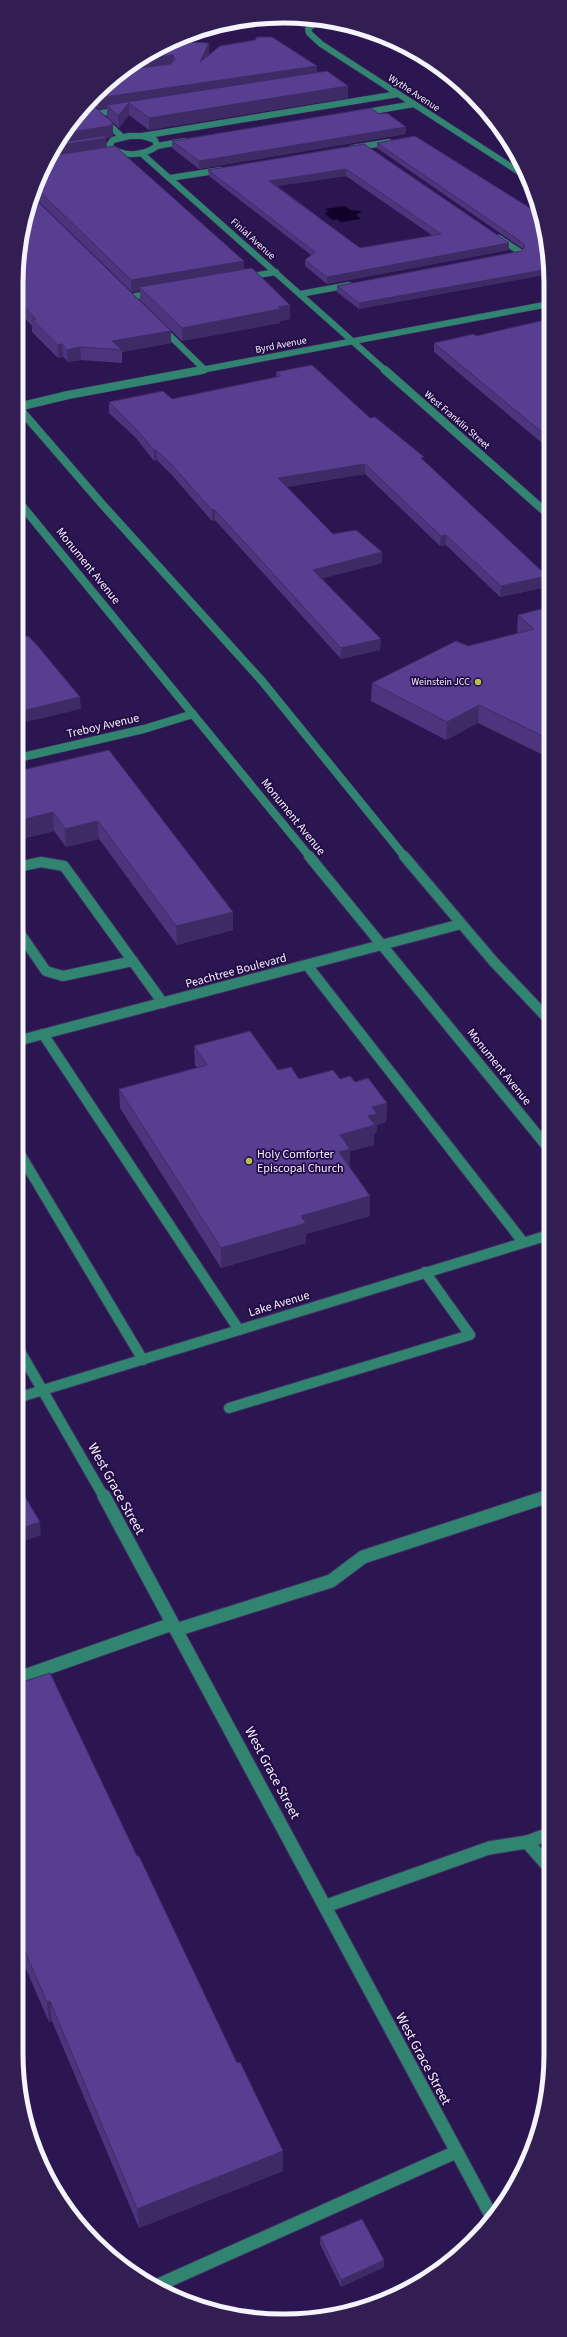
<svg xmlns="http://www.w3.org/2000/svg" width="567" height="2337" font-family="'Source Sans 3',sans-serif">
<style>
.water{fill:#0f0128}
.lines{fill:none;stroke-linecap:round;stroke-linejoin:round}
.minor-far3-casing{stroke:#433165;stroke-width:7}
.minor-far2-casing{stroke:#433165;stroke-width:9}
.minor-far1-casing{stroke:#433165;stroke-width:12}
.minor-casing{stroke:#433165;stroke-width:15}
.major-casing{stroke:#433165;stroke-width:7}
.minor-far3{stroke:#318470;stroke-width:6}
.minor-far2{stroke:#318470;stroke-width:8}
.minor-far1{stroke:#318470;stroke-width:10}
.minor{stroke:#318470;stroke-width:13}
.major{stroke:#50ddbc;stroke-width:6}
.wall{fill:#4c357d;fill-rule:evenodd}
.shaded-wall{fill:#3e2b66}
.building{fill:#583e91;stroke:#3e2b66;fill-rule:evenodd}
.poi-dot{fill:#b5c249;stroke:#220b46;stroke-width:1.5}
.labels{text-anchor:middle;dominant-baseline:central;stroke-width:3.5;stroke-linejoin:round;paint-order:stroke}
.far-street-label{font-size:10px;fill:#f5f3fb;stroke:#220b46}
.far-poi-label{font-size:10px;fill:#f5f3fb;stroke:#220b46;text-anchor:end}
.street-label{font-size:12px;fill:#f5f3fb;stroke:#220b46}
.poi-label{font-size:12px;fill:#f5f3fb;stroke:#220b46;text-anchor:start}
.near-street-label{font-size:14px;fill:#f5f3fb;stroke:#220b46}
.rim{fill:none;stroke:#f5f3fb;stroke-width:5}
</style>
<rect width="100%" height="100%" fill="#2b1651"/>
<polygon class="water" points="345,206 350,210 362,211 356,215 361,219 340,222 337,219 333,220 324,213 329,212 325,209"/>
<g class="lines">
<defs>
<g id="minor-far3">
<polyline points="319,19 308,29 309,33 321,44 527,177"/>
<polyline points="86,103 122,137"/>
<polyline points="361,113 414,104"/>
<polyline points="75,117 121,110"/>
<path d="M129,136H142L155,140L157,146C144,156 121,158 109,145L113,140Z"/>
<polyline points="142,136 398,94"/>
<polyline points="157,146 185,141"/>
<polyline points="353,148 389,142"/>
<polyline points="141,153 386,371"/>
<polyline points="170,178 221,170"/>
<polyline points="499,238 520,252"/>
<polyline points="246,277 276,272"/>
<polyline points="300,294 349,285"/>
<polyline points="131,297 153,293"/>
<polyline points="162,328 205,370"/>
<polyline points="196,371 549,304"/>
</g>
<g id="minor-far2">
<polyline points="385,370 549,515"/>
<polyline points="18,407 102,504 262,681 405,857"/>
<polyline points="18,407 68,395 202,370"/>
<polyline points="18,501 310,857"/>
<polyline points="18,758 144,729 193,714"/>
</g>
<g id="minor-far1">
<polyline points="309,856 549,1149"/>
<polyline points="404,856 493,961 549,1020"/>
<polyline points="18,867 41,862 64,866 163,1003"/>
<polyline points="17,929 46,971 63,976 133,961"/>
<polyline points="307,965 523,1242"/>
<polyline points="43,1034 239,1330"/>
<polyline points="17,1041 461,924"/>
<polyline points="17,1149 143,1360"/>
<polyline points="17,1346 104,1497"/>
<polyline points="17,1398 549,1235"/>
<polyline points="229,1408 470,1335 425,1272"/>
<polyline points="546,1497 549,1496"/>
</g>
<g id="minor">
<polyline points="104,1496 493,2219"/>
<polyline points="176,1630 331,1581 363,1557 549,1496"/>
<polyline points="16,1679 172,1624"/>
<polyline points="527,1842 549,1867"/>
<polyline points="326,1906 489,1848 527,1842 549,1834"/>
<polyline points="154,2287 456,2152"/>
</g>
<polyline id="major" points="264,17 338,24"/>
</defs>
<use href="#minor-far3" class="minor-far3-casing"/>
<use href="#minor-far2" class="minor-far2-casing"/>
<use href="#minor-far1" class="minor-far1-casing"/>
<use href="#minor" class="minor-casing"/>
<use href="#major" class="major-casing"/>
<use href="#minor-far3" class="minor-far3"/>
<use href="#minor-far2" class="minor-far2"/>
<use href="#minor-far1" class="minor-far1"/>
<use href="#minor" class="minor"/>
<use href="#major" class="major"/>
</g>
<g class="wall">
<polygon points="209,43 209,54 208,56 317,66 317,73 348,98 149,130 129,115 119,128 107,117 107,108 99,109 89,101 121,71"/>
<polygon points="408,48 449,77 408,52"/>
<polygon points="87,103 87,108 113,135 109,138 106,138 106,147 244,269 290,305 290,319 280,321 280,323 182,341 140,300 140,291 132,292 33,196 31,196 171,343 122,352 122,363 81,360 68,362 63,357 58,358 32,332 32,326 18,311 18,248 30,197 52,150 83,107"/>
<polygon points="406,134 199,169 172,148 172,141"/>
<polygon points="377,143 549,249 549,274 359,309 337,292 337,286 521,251 523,249 377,148"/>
<path d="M364,144L509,250L327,284L305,266V260L311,255L209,176L208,170ZM346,176L433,236L360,248L277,186Z"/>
<polygon points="549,319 549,449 434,352 434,343 476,336"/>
<polygon points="276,372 370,418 424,461 547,576 547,587 500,597 446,545 440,546 365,474 287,487 333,534 382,563 322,578 380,650 341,659 215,520 212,521 171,474 157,460 154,461 136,438 109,413 109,402 172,399 276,377"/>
<polygon points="549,607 549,758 478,723 446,740 371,701 372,683 518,633 517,632 518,615"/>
<polygon points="109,750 233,912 233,930 177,945 99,839 66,847 54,831 18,840"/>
<polygon points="194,1046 278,1070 299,1079 340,1079 355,1082 387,1103 386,1122 377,1125 376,1133 374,1134 374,1145 350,1151 350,1168 370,1216 306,1234 306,1243 221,1268 120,1108 119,1089 197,1068 195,1065"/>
<polygon points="16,1684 137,1856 237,2063 283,2151 283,2171 139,2228 52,2021 49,2022 16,1946"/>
<polygon points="320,2237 384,2260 384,2267 341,2287 320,2244"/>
</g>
<g class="shaded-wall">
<polygon points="209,43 209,54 201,73 200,62"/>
<polygon points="173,55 173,66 121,71 140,59"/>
<polygon points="317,66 317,76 129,103 129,115 119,128 118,116 107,105 107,108 99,109 98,98"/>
<polygon points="348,86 348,98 149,130 149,118"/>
<polygon points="87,103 87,111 79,112 83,107"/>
<polygon points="113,123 113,135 109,138 55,146 64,133"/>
<polygon points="406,127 406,134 199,169 199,161"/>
<polygon points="106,138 107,149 48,159 52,150 54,146"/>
<polygon points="346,169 346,176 269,187 269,181"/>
<polygon points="509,243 509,250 327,284 327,277"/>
<polygon points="244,261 244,273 139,287 140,291 132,292 131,280"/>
<polygon points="549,269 549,274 359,309 359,303"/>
<polygon points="290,305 290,319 280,321 280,323 182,341 182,328"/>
<polygon points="171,331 171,343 122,352 122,350 112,341"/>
<polygon points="62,344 63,357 58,358 58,345"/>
<polygon points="80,347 81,360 68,362 67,350"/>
<polygon points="154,450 156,450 157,460 154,461"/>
<polygon points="365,464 365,474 278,488 278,478"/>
<polygon points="212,510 215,510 215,520 212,521"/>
<polygon points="446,535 446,545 440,546 441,536"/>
<polygon points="382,552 382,563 313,581 313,570"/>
<polygon points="547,576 547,587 500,597 501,586"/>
<polygon points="381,639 380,650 341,659 341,648"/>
<polygon points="80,697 81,709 18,724 18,712"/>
<polygon points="479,705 478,723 446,740 447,722"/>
<polygon points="53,812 54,831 18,840 18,821"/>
<polygon points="98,821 99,839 66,847 65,829"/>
<polygon points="233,912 233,930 177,945 176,926"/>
<polygon points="21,953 21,965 17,966 17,954"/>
<polygon points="387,1103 386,1122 377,1125 376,1133 374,1134 374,1145 350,1151 350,1169 339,1152 340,1135 368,1116 372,1107"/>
<polygon points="370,1196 370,1216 306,1234 306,1243 221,1268 221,1248 301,1216"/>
<polygon points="40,1522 41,1535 17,1544 17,1530"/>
<polygon points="50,2001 52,2021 49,2022 47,2002"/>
<polygon points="283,2151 283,2171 139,2228 137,2209"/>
<polygon points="384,2260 384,2267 341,2287 341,2280"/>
</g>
<g class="building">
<polygon points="257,37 272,37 317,66 98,98 95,95 122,70 171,64 175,60 173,55 140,59 158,48 188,42 209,43 200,62 220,46 255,40"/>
<polygon points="327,71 348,86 149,118 129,103 118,116 107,105"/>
<polygon points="95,107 113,123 109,126 64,133 81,109"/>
<polygon points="371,108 379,114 387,113 406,127 199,161 172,141"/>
<polygon points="104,136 106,138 54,146 56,143"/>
<polygon points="415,136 538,213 549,249 549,269 359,303 337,286 521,251 525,247 523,243 377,143"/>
<path d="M364,144L509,243L327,277L305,260L315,252L208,170ZM346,169L441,234L360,248L269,181Z"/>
<polygon points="115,146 244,261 131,280 35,187 49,156"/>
<polygon points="31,195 171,331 112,341 122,350 80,347 67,350 62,344 58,345 32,319 36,319 18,300 18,248"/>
<polygon points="252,268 290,305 278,307 280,309 182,328 139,287"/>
<polygon points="549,319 549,438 434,343 474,334 476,336"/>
<polygon points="312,365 370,418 375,417 424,457 421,458 547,576 501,586 446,535 441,536 365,464 278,478 333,534 356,530 382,552 313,570 381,639 341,648 215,510 212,510 171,464 156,450 154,450 135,428 109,402 163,391 172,399 281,376 276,372"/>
<polygon points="549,607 549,739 479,705 447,722 372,683 456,641 468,646 534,629 518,615"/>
<polygon points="28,636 36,644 80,697 18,712 18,638"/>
<polygon points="109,750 233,912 176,926 98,821 65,829 53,812 18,821 18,771"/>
<polygon points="17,948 21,953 17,954"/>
<polygon points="250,1031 278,1070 291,1067 299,1079 333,1070 340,1079 350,1076 355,1082 368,1078 387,1103 372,1107 377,1114 368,1116 375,1125 340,1135 350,1149 339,1152 370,1196 301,1216 306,1223 221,1248 119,1089 207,1065 194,1046"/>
<polygon points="21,1490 40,1522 17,1530 17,1492"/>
<polygon points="50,1673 137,1856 139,1856 237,2063 240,2062 283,2151 137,2209 50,2001 47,2002 16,1931 16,1684"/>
<polygon points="362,2219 384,2260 341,2280 320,2237"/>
</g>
<g class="poi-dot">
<circle cx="478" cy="682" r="4"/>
<circle cx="249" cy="1161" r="4"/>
</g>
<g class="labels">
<g class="far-street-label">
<text transform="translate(414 93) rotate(33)">Wythe Avenue</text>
<text transform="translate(253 239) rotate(42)">Finial Avenue</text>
<text transform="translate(281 345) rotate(-11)">Byrd Avenue</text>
<text transform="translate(457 420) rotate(41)">West Franklin Street</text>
</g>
<g class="far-poi-label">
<text x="470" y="682">Weinstein JCC</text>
</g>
<g class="street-label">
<text transform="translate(88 566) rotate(51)">Monument Avenue</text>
<text transform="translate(103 726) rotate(-13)">Treboy Avenue</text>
<text transform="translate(293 817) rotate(51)">Monument Avenue</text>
<text transform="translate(236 971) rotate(-15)">Peachtree Boulevard</text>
<text transform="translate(499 1067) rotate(51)">Monument Avenue</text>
<text transform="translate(279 1304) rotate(-17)">Lake Avenue</text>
</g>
<g class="poi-label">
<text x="257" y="1154">Holy Comforter<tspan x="257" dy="14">Episcopal Church</tspan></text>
</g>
<g class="near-street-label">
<text transform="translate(116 1489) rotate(61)">West Grace Street</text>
<text transform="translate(272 1773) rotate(62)">West Grace Street</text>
<text transform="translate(423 2059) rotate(62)">West Grace Street</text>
</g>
</g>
<path d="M0 0H567V2337H0ZM283 23H284A260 260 0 0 1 544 283V2054A260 260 0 0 1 284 2314H283A260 260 0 0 1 23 2054V283A260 260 0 0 1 283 23Z" fill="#331e54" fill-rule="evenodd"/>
<path class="rim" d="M283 23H284A260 260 0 0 1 544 283V2054A260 260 0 0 1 284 2314H283A260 260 0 0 1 23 2054V283A260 260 0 0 1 283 23Z"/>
</svg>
